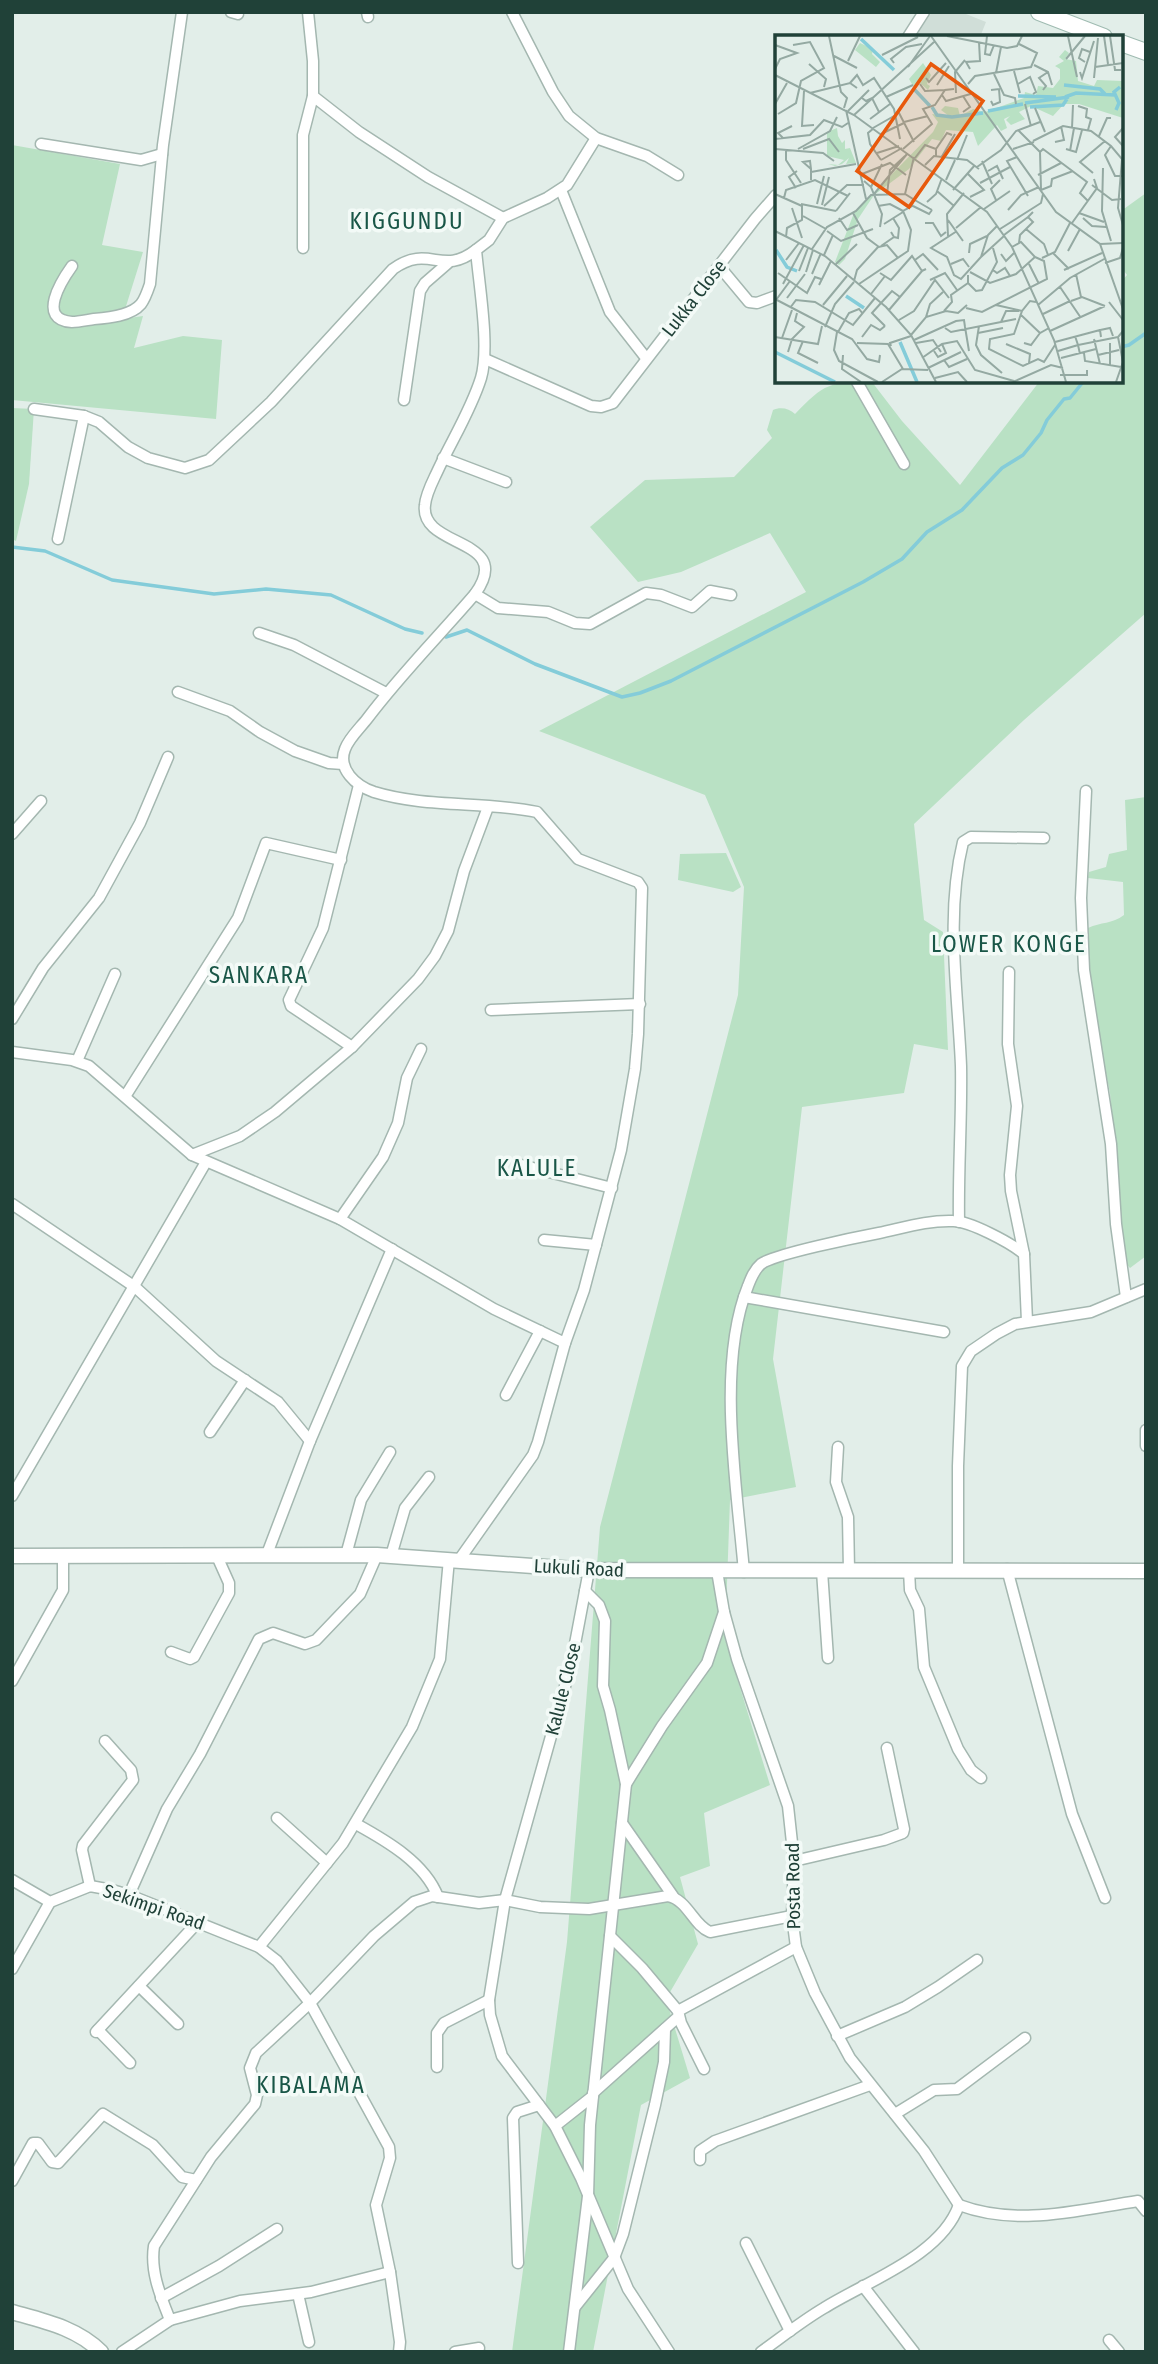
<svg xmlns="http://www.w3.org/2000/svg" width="1158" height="2364" font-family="'Fira Sans Condensed',sans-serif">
<rect width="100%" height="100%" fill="#e2eee9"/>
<path fill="#d0ded8" d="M932 12H961L986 22 980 37H914Z"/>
<g fill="#b9e1c4">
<path d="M12 145 120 164 102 245 143 252 122 319 143 316 134 348 183 336 222 340 216 419 12 400Z"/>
<path d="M1146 193V613L1024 720 914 824 924 920 943 932 948 1050 914 1044 904 1093 802 1107 773 1359 796 1487 730 1500 725 1639 770 1785 704 1813 710 1866 680 1877 698 1944 666 1999 690 2078 641 2105 593 2352H512L567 1942 600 1527 738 995 744 887 705 795 539 731 806 592 770 533 681 572 638 582 590 527 645 480 734 477 772 438 767 430 773 410C780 407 789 408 795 414 825 383 829 382 872 382L902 421 960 485 1039 382H1121V282L1127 275 1121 267V211Z"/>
<path d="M12 408 34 409 29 484 16 541 12 539Z"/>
<path d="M1146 797V1256L1130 1268 1124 1261 1110 1093 1091 998 1088 928C1101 922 1112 924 1124 915L1123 882 1088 878 1089 872 1106 867 1109 854 1127 850 1125 800Z"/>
<path d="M726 853 741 887 733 892 678 880 680 854Z"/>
</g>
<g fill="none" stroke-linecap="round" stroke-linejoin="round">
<g stroke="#84ccd9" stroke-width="3.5">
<path d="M1121 347 1129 345 1146 333"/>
<path d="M12 547 45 551 112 580 214 594 266 589 331 595 405 629 422 633"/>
<path d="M446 637 467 630 535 664 622 697 640 693 671 681 863 582 902 559 927 532 962 510 1002 468 1023 455 1041 433 1047 420 1064 399 1070 398 1083 382"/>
</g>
<g stroke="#a4b7b0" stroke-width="13">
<g id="minor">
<path d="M231 12 238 14"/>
<path d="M367 12 368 17"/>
<path d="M512 12 553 92 569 116 596 138 647 156 678 175"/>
<path d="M908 37 924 12"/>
<path d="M313 96 359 132 428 177 503 218"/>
<path d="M41 144 141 160 162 154"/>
<path d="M561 190 610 312 646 358"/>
<path d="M303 248V135L313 96V61L308 12"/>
<path d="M72 266C62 280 36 320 72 322 79 322 87 320 94 319 108 318 131 316 141 304 145 299 148 290 150 284L163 145 182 12"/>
<path d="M719 266 749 302 757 303 776 296"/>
<path d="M485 359 591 406 601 407 613 403 755 219 776 195"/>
<path d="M857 382 904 464"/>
<path d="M404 400 420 291 425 283 448 263"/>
<path d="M34 409 84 416 99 422 128 447 148 458 185 468 209 460 271 402 393 269C430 243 441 277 476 250"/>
<path d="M443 458 506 482"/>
<path d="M58 539 84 416"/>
<path d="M475 594 498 608 548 612 575 623 590 624 646 593 661 595 692 607 710 591 731 595"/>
<path d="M259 633 294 645 386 693"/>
<path d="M178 692 230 711 260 732 295 751 329 763 343 764"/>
<path d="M1086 791 1081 898 1084 970 1111 1144 1116 1224 1126 1297"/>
<path d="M12 834 41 801"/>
<path d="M1009 972 1008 1044 1017 1106 1010 1175 1011 1191 1024 1254"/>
<path d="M491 1010 640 1004"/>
<path d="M12 1019 43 968 99 898 140 823 168 757"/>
<path d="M352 1047 291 1006 289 1000 323 928 359 785"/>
<path d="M12 1052 72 1060 89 1066 192 1155 340 1219 494 1309 565 1343"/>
<path d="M77 1061 115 974"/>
<path d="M126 1095 238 918 266 843 341 860"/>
<path d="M192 1155 240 1136 275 1112 352 1047 418 979 435 956 448 931 464 871 488 807"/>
<path d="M521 1165 612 1188"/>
<path d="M12 1204 135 1287 216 1361 278 1402 310 1441"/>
<path d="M340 1219 383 1157 398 1123 407 1078 421 1049"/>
<path d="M959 1222C958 1170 962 1118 961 1066 958 992 945 915 963 842L971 837 1044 838"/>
<path d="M544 1240 596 1245"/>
<path d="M744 1297 944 1332"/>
<path d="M506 1395 540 1331"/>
<path d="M1146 1430V1446"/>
<path d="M210 1432 245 1380"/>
<path d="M838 1447 836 1482 848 1517 849 1570"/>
<path d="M12 1496 206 1162"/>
<path d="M267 1554 310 1441 392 1249"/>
<path d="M346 1555 361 1500 390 1452"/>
<path d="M391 1556 405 1508 429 1477"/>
<path d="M459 1560 533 1455 538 1442 565 1343 584 1290 621 1150 635 1069 638 1034 642 888 638 882 578 859 537 812C484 801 426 808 374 792 356 786 337 769 345 749 349 738 360 728 367 719 400 675 439 636 475 594 516 537 419 549 425 505 426 493 433 481 438 470 452 440 471 410 481 378 490 347 479 285 476 250L489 240 503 218 547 198 567 185 596 138"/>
<path d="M958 1569V1466L962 1366 971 1351 996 1334 1015 1324 1091 1312 1146 1289"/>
<path d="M1007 1569 1072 1814 1105 1898"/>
<path d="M589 1570 571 1665 505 1900 489 2000 490 2015 502 2056 555 2126 581 2178 628 2289 669 2352"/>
<path d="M909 1570 910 1590 919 1609 924 1667 958 1749 971 1770 981 1778"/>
<path d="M717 1571 724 1612 737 1659 788 1806 794 1861 792 1916 796 1947 815 1993 850 2058 924 2151 959 2205"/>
<path d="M822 1571 828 1658"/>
<path d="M744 1572C737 1487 716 1365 748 1286 751 1278 754 1270 761 1264 774 1254 858 1237 879 1233 903 1228 928 1220 953 1221 970 1221 1011 1243 1024 1254L1027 1321"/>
<path d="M171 1652 190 1659 194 1657 229 1593V1583L216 1554"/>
<path d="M12 1681 63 1590V1555"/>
<path d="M626 1784 662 1726 707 1663 724 1612"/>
<path d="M277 1818 327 1863"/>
<path d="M622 1823 673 1896"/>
<path d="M356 1824C387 1841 425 1863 438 1897"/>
<path d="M794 1861 884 1840 903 1833 904 1829 887 1748"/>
<path d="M12 1880 50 1902 90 1886 112 1890 129 1895 259 1947 277 1961 310 2003 389 2147 390 2158 376 2205 390 2272 400 2342 399 2352"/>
<path d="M90 1886 82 1850 83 1845 133 1780 131 1770 105 1741"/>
<path d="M129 1895 167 1809 200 1754 259 1639 273 1633 305 1644 316 1640 360 1594 377 1555"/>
<path d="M610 1936 642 1968 678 2011"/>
<path d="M259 1947 343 1843 412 1727 440 1659 449 1559"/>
<path d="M12 1969 50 1902"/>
<path d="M139 1986 178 2024"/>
<path d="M98 2030 130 2063"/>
<path d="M96 2032 198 1922"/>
<path d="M837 2036 905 2007 938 1987 977 1960"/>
<path d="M437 2067V2033L444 2023 489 2000"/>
<path d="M704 2069 681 2023 678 2011 796 1947"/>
<path d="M593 2093 678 2017"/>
<path d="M895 2114 934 2090 957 2089 1025 2038"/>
<path d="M555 2126 593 2096"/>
<path d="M700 2160V2151L715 2141 870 2085"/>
<path d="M12 2181 33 2143H38L52 2162 58 2163 103 2114 153 2145 182 2177 196 2180"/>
<path d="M959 2205C1018 2227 1078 2210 1138 2201L1146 2211"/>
<path d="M746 2243 790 2331"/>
<path d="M518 2263 513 2118 517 2112 539 2105"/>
<path d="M863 2286 914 2352"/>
<path d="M298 2294 309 2342"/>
<path d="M161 2298 219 2266 277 2229"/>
<path d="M575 2307 614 2258 623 2234 655 2105 664 2062 665 2029"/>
<path d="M170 2320 240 2301 311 2292 390 2272"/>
<path d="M1109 2340 1119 2352"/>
<path d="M122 2352 170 2320C161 2297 150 2272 154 2246L211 2157 255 2104 257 2095 250 2068 256 2053 310 2003 374 1936 414 1902 432 1896 479 1903 505 1900 540 1907 589 1909 668 1896C688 1900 693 1925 710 1932L792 1916"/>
<path d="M455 2352 479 2348"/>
<path d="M569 2352 588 2196 590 2125 626 1784 610 1710 603 1686 605 1621 599 1605 585 1591"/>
<path d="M761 2352C782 2337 802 2321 824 2308 867 2281 941 2256 959 2205"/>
</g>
</g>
<g stroke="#a4b7b0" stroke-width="17">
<g id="tertiary">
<path d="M12 1556 377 1555 589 1570 1146 1571"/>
<path d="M12 2312C44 2321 77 2328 101 2352"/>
</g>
</g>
<g stroke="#9fbbb1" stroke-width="18">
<g id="secondary">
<path d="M1039 12 1104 37"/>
<path d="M1121 43 1146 52"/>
</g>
</g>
<use href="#minor" stroke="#fff" stroke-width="10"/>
<use href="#tertiary" stroke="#fff" stroke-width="14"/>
<use href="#secondary" stroke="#fff" stroke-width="16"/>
</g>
<g text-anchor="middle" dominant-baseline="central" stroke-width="7" stroke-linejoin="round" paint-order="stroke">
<g font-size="19" fill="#204138" stroke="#f3faf7">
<text transform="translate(694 298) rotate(-52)">Lukka Close</text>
<text transform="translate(579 1568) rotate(3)">Lukuli Road</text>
<text transform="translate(563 1689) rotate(-76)">Kalule Close</text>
<text transform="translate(793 1886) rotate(-91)">Posta Road</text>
<text transform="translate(154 1907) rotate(19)">Sekimpi Road</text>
</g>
<g font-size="23" letter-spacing="2" fill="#195647" stroke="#f3faf7">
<text x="407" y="221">KIGGUNDU</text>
<text x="1009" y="944">LOWER KONGE</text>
<text x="259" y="975">SANKARA</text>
<text x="537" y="1168">KALULE</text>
<text x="311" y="2085">KIBALAMA</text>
</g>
</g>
<g transform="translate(775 35)">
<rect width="348" height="348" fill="#e2eee9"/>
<path d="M85 8 98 14 97 19 105 27 101 32 80 15ZM290 15 294 18 290 24 301 26 303 46 319 51 322 45 348 46V83L304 69H289L278 81 256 71 244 77 250 84 236 90 231 85 235 81 229 84 232 93 226 96 222 90 203 111 198 97 171 95 166 106 157 104 134 134 99 160 83 184 70 224 64 230 60 227 79 178 158 97 163 87 157 79 174 81 166 75 170 71 183 73 185 81 198 74 210 77 249 63 250 57 261 60 263 51 278 53 285 44V34L280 31 289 26 284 22ZM148 28 156 40 152 49 155 51 153 55 145 48 140 54 134 44ZM62 93 63 101 67 108 70 105V114L75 113 81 128 71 129 74 123 67 129 60 131 53 129 63 130 69 125 52 121V97Z" fill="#b9e1c4"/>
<path fill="none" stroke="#84ccd9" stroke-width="3.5" d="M86 4 119 35M289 50 325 54 330 59M138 53 155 71M243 61 281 62M290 62 301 58 340 60M250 68 294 62M157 72 162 80 177 82 208 78M255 72 288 70 292 64M341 75 344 68 339 57 345 52M213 76 248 69M1 215 12 232 22 236M71 261 89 273M125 307 142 347M0 317 60 347"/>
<path fill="none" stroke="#94a9a2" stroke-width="2" d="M54 1 66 57 72 63 69 73M156 1 281 177 325 209 348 274M172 1 232 13 242 11 247 1M212 1 210 19 215 20 219 10M293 1 302 42M329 1 333 29M335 1 340 35H346M0 10 22 18 5 24 0 34M107 20 143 2M59 21 82 33M291 24 310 1M73 26 85 1M310 27 304 23 307 14 315 17M119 28 116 24 131 12 147 9M34 29 51 44 49 52M259 30 273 37 277 50M133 32 155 1M320 32 348 28M195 34 191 27 205 26 204 7M239 36 245 58M305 37 307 43 319 6M221 38 226 12M219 39 229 60 240 63 241 69M0 40 79 80 212 177 237 212 279 305 291 347M151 43 154 47 171 28M319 43 323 3M75 48 82 40 88 50 99 43 119 74 125 104M145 49 150 56 170 55M193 49 200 41 256 32 262 18 244 9M243 49 255 42 261 57 258 59M162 50 174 31M268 55 271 51 264 43 273 37M29 56 27 91 39 90M35 58 75 48 82 53M181 58 180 37 190 25M167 60 171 66 199 58M111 62 138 50M87 63 91 66 97 63 104 77M216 66 218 70 225 67 224 54 216 55M0 69 12 48M250 69 256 91M303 71 312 74 311 82 316 84 313 95M260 73 270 97M71 75 91 164M73 76 94 55M123 76 139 107M188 77 195 72 188 61M3 79 21 68 26 46 49 33 35 7 18 10M79 80 159 7M95 84 115 69M129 87 153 81M98 93 119 81M99 93 93 98 95 109 106 125M297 93 298 70M348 93 340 102 348 111M243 95 265 117 266 154M106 99 129 88M324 101 332 83H336M8 103 3 98 17 91M0 104 35 100 49 85 67 92 73 88M258 106 288 91 316 96 336 111 347 124 343 173 348 190M280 107 289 105 286 91M336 111 330 120 340 141H347M0 114 48 118 59 126M11 114V125L26 148M23 114 55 96 62 82M28 114 54 104 64 117M128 114 157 89 148 74 160 70 170 55 179 54M161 114 172 98 177 100M238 114 259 107M291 114 301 117 307 95M295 116 299 93M265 117 268 114 312 147 305 158 313 166M102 118 124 111M242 122 232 126 253 161M140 123 150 110 161 114V121M166 123 180 99M106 125 127 113M182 125 192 100M207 126 217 149M150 130 159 121 192 125 204 134M202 132 226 115 241 96 265 87M328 133 327 176 336 206M213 136 222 131 228 144M36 137 81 129M318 138 305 127 330 106M87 139 115 128 131 140M193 139 209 155 195 162M263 140 286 128M36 145V134L35 126 28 127 36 134M171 145 180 125M89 146 96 152 107 179 105 192M205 148 235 132M317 150 337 165 346 164M96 152 107 129M21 153 14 142 22 136M178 155 200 130M266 155 276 151 277 144 298 136M162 156 179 171M0 159 27 171V185L12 193 11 202M99 159 132 119M112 159 115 135 130 121M130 159 139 122M9 163 11 155 40 145 73 161M138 164 157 175M221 165 216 154 225 145M152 167 161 159 167 143M26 169 61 176M42 169 49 141M47 170 54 142M49 171 72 150H89M103 171 115 169 128 176M138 171 154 179 157 175M17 173 27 203M209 174 235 156M233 175 246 160 264 152M61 176 75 158M78 178 92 203 104 212 112 210 123 223M304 178 329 187M28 181 51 194M64 183 72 195 83 190M118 183 124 193 123 203 119 202M308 183 317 191 331 192M173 185 188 206M150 188H158L166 201 171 197M297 188 322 153 319 144M109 189 128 177M181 193 206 172M225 194 266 168 268 159M251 194 269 209 273 220M0 196 50 221 111 272 136 300 161 347M52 196 66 206 98 194M182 196 156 213 172 222 179 240 186 244 206 222 213 200 222 191M229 200 253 182M173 201 172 179 189 158M244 208 245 200 258 187 253 182 258 177M325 209 348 208M106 211 119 202 116 197M37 214 52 192 81 176 96 160 130 159 138 164 137 171 128 176 136 195 133 216 84 249M293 216 305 194M194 218 195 209 212 201M278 218 294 234M226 219 231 226 240 217M49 220 58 200M206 222 229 201M267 223 280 217 295 188M11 225 24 208M140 225 148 219 163 235M330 228 345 223 348 213M61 229 82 209M176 229 188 224 194 232M254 229 264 249M218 235 222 238 230 233 235 241M289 235 327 218M24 236 33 213M31 237 38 215M195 237 215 248 241 239 260 222 246 207 237 212M3 238 32 258 40 242 46 244M105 238 116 245 137 221 147 236 151 234M37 239 46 218M301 239 306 262M155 245 170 238 182 255M79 246 82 235 104 211M193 248 201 256 207 255 222 227 218 213M8 249 29 210M44 250 56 226M285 252 306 283M96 259 110 241M12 263 30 239M0 264 77 304 92 324 104 327 105 320M1 265 15 246M296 266 307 262 330 271M261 267 255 266 247 276 239 299 215 304 214 314 248 331 263 324 269 327 280 310M334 267 348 285M106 268 97 278 110 291M106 268 117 256 125 262M48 270 72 241M221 270 247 276M263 270 295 243 331 223M15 273 21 265 40 267 78 290 100 263M191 273 207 277 272 244 269 226 260 222M114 275 147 236M169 276 177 267 176 260 193 248V240M245 279 265 298 274 293M268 279 295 266M151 282 155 269 168 257M124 285 139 276 160 245 174 263M226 287 231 276H244M204 291 201 310 206 320 227 338M50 292 60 269 79 247M190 292 194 316M170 293 176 297 241 284M275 296 330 271M62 297 59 315 64 326 103 347M63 297 74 278 84 274 88 279M203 298 228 293M136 300 151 282 171 276 183 278 192 270M0 302 43 309 47 291M87 302 96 290 105 295 110 291M326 302 325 295 335 293 338 301M7 303 17 275M319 304 325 329M139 305 181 286 189 285 190 292M28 306 23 318 43 328M280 307 325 295M82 308 113 309 128 334M141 308 158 305 166 317M249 308 256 310 265 298M335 308V330M231 309 255 319 254 328M116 311 115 308 136 301M159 316 163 322 171 318 167 309M283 316 303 310 300 301M13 317 17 304 29 292 20 286 22 278M309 318 310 326 346 332M305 319 303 310 343 302M68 320 67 334 86 347M323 320 344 315M147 323 167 309 182 306 200 335 239 346M286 323 321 314M169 325 174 332 192 324M153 333 186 317M285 340H312V335M160 343 183 337 192 347M107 347 127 334 153 335M238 347 276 330 288 333M341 347 348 327 343 302 348 296"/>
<path fill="#e8590c" fill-opacity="0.15" stroke="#e8590c" stroke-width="3.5" d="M156 29 208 66 134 172 82 136Z"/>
<rect width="348" height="348" fill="none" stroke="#204138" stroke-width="3.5"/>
</g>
<rect width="1158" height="2364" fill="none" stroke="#204138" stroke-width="28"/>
</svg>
